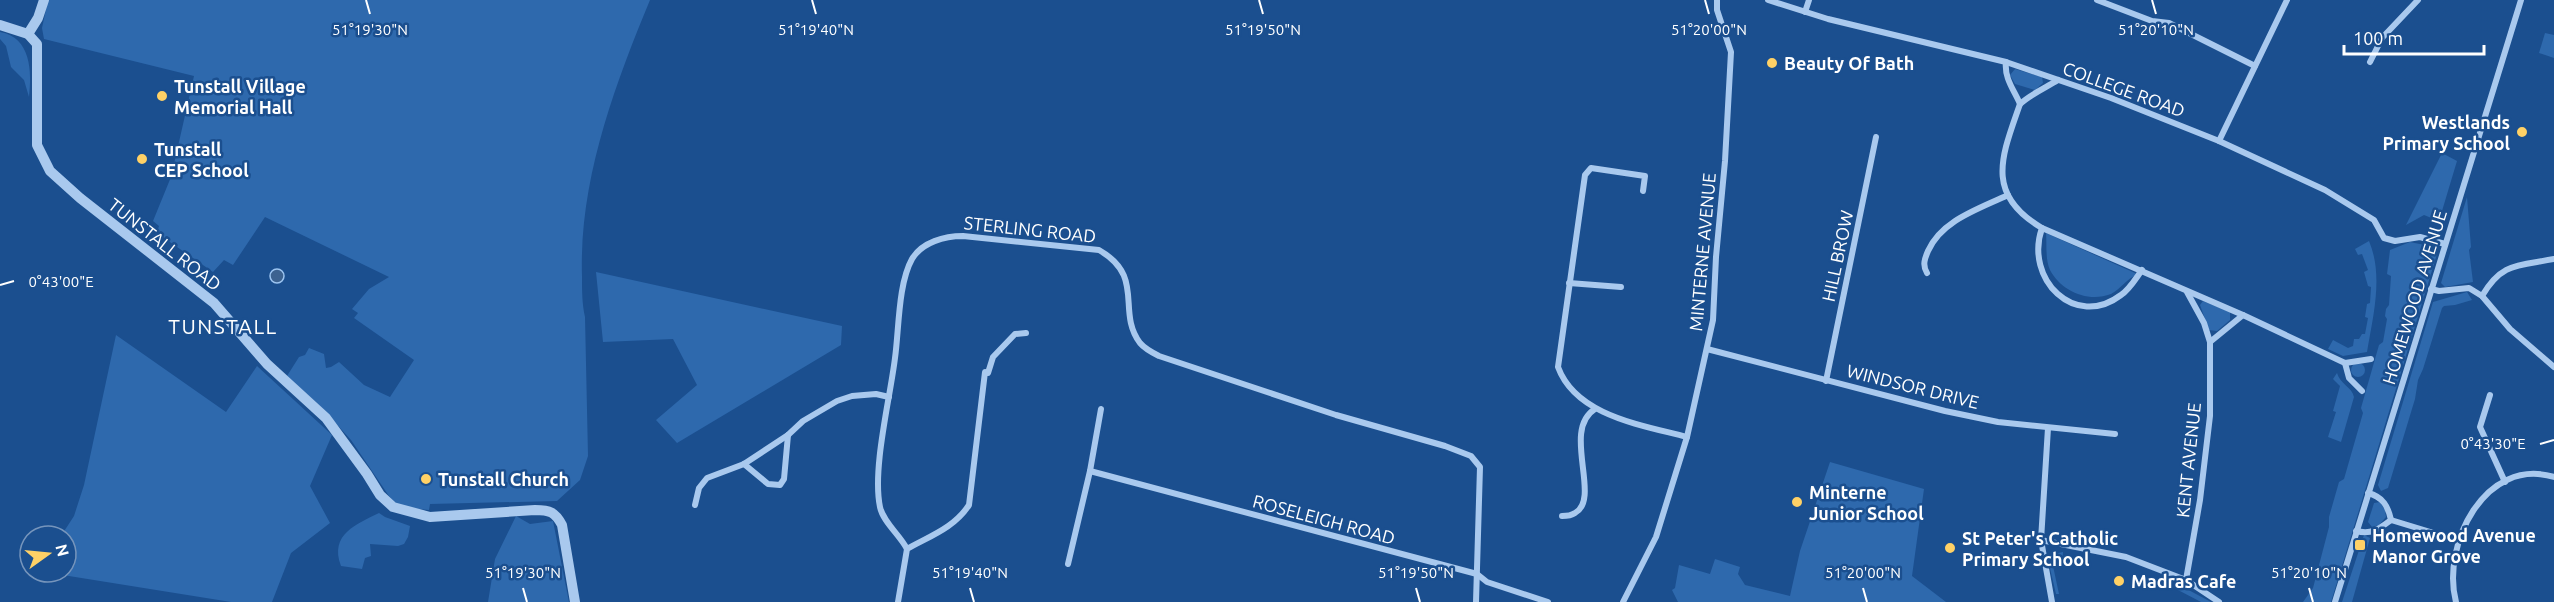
<svg xmlns="http://www.w3.org/2000/svg" width="2554" height="602" font-family="Ubuntu,sans-serif">
<rect width="100%" height="100%" fill="#1b4f8f"/>
<g fill="#2e69ad">
<path d="M48 0H650C614 87 579 181 582 276 582 290 582 304 585 317L588 456 580 480 557 501 430 504 429 510 399 507 389 496 351 440 320 406 287 376 299 357 305 355 309 348 324 354 326 368 331 367 339 362 364 385 390 397 414 360 354 318 358 313 352 309 369 289 389 277 265 217 233 265 224 260 213 272 157 233 159 226 153 221 171 177 194 76 44 39 42 28Z"/>
<path d="M0 32C31 37 32 72 29 97L24 80 11 67 6 46 0 39Z"/>
<path d="M2545 33 2554 35V58L2539 53Z"/>
<path d="M2015 69 2042 77 2043 83 2035 90 2015 84 2010 75Z"/>
<path d="M2442 153 2457 161 2439 221 2424 215 2406 225Z"/>
<path d="M2467 197 2471 247 2469 250 2473 282 2445 287 2441 283Z"/>
<path d="M2046 233 2135 273 2137 275C2127 278 2121 289 2111 294 2088 303 2061 291 2050 270 2045 259 2047 244 2046 233Z"/>
<path d="M2369 241C2383 274 2374 312 2368 346L2367 352 2343 356 2328 349 2333 340 2348 348 2353 346 2354 339H2359L2362 334H2365L2368 318 2365 317 2367 304 2370 303 2371 287 2368 286 2364 272 2368 270 2362 254 2358 255 2355 249Z"/>
<path d="M2410 242 2434 247 2437 254 2331 602H2303L2313 588 2329 527V517L2339 482 2344 479 2363 413 2361 408 2379 345 2383 342 2387 319 2385 316 2386 309 2389 305 2391 276 2387 274 2390 250Z"/>
<path d="M596 272 842 326 841 345 677 443 656 420 697 385 673 339 603 342Z"/>
<path d="M2467 292 2472 300 2455 305 2444 306 2442 308 2423 369 2418 380 2415 399 2388 488 2381 491 2378 485 2433 302Z"/>
<path d="M2203 301 2230 312V320L2217 331 2209 330 2200 305Z"/>
<path d="M116 335 226 412 257 366 332 435 310 486 330 523 291 553 272 602H231L44 572H66V536H61L74 516 84 485Z"/>
<circle cx="2358" cy="370" r="7"/>
<path d="M2337 373C2340 384 2352 387 2354 397L2341 442 2328 437 2336 412 2333 411 2340 386 2333 379Z"/>
<path d="M1830 462 1924 489 1912 576 1946 602H1678L1672 590 1675 588 1679 565 1710 574 1715 559 1740 567 1738 574 1745 585 1790 596 1800 551Z"/>
<path d="M2380 502 2385 510 2386 517 2379 525 2372 527 2368 522 2374 503Z"/>
<path d="M379 513 385 517 410 526 408 537 404 544 398 546 370 544 371 556 365 558 362 569 341 566C329 534 357 524 379 513Z"/>
<path d="M516 516 530 524 553 521 569 602H488L495 559Z"/>
<path d="M2364 535 2370 538 2352 602H2342Z"/>
<path d="M2063 552 2062 565 2053 566 2059 594H2056L2049 564 2054 554Z"/>
<path d="M2181 586 2211 602H2201L2178 590Z"/>
</g>
<circle fill="#3c6290" stroke="#9cc4f0" stroke-width="1.5" cx="277" cy="276" r="7"/>
<g fill="none" stroke-linecap="round" stroke-linejoin="round">
<g stroke="#a9c9ee" stroke-width="6">
<path d="M1768 0 1828 19 2006 62 2111 98 2219 141 2325 190 2374 220 2384 238 2395 241 2420 237 2445 244"/>
<path d="M2097 0 2152 21 2169 23 2255 66"/>
<path d="M1805 12 1809 0"/>
<path d="M2006 62C2004 78 2014 90 2020 104 2031 94 2045 88 2058 80"/>
<path d="M2370 62 2382 38 2418 0"/>
<path d="M2020 104C2002 156 1984 194 2042 228L2243 315 2210 342V416L2200 500 2186 580"/>
<path d="M2219 141 2287 0"/>
<path d="M1643 191 1645 176 1591 168 1585 175 1558 367C1576 416 1642 425 1687 437"/>
<path d="M2042 228C2024 279 2075 330 2121 295 2130 289 2136 278 2142 270"/>
<path d="M1927 273C1922 265 1925 258 1928 251 1942 220 1979 209 2008 195"/>
<path d="M1569 283 1621 287"/>
<path d="M2431 289 2439 291 2469 288 2482 296 2510 329 2554 367"/>
<path d="M2187 292 2204 323 2210 342"/>
<path d="M2482 296C2502 262 2518 266 2554 259"/>
<path d="M2243 315 2345 363"/>
<path d="M1707 349 1945 411 1998 422 2115 434"/>
<path d="M1826 381 1876 137"/>
<path d="M2362 391 2349 378 2345 363 2371 359"/>
<path d="M2490 395 2480 427 2505 482"/>
<path d="M1101 409 1090 471 1477 574 1487 582 1548 602"/>
<path d="M2048 428 2041 540 2052 602"/>
<path d="M744 464 768 484 780 485 784 479 788 435"/>
<path d="M695 505 699 488 707 478 744 464 788 435 803 421 837 401 852 396 876 394 889 397"/>
<path d="M1562 516C1566 516 1572 515 1575 513 1602 498 1561 430 1595 409"/>
<path d="M2391 520 2460 541"/>
<path d="M2356 531C2372 535 2379 529 2391 520 2388 506 2383 497 2368 493"/>
<path d="M2041 540 2126 557 2186 580 2219 602"/>
<path d="M907 549C900 535 883 522 880 507 872 469 890 399 895 358 899 330 898 284 912 259 922 242 945 236 963 236L1099 250C1146 277 1116 311 1140 343 1145 349 1153 353 1159 356L1336 415 1445 446 1471 456 1480 467 1476 602"/>
<path d="M1068 564 1090 471"/>
<path d="M898 602 907 549C930 536 954 528 969 505L985 372 988 373 993 357 1015 334 1026 333"/>
<path d="M1623 602 1656 537 1687 437 1713 320 1716 257 1725 161 1731 52 1717 10V0"/>
<path d="M2335 602 2521 0"/>
<path d="M2456 602C2441 545 2485 456 2554 477"/>
</g>
<g stroke="#a9c9ee" stroke-width="10">
<path d="M0 25 28 34 37 44V145L50 171 80 198 214 303 267 364 326 418 367 474 380 495 393 507 430 517 535 510C550 510 555 512 562 525L575 602"/>
<path d="M28 34 38 18 44 0"/>
</g>
</g>
<path fill="none" stroke="#fff" stroke-width="2" d="M366 0 370 14M812 0 816 14M1259 0 1263 14M1705 0 1709 14M2152 0 2156 14M0 285 14 281M2540 444 2554 440M523 588 527 602M970 588 974 602M1416 588 1420 602M1863 588 1867 602M2309 588 2313 602"/>
<g fill="#ffd166" stroke="#1b4f8f" stroke-width="2">
<circle cx="1772" cy="63" r="6"/>
<circle cx="162" cy="96" r="6"/>
<circle cx="2522" cy="132" r="6"/>
<circle cx="142" cy="159" r="6"/>
<circle cx="426" cy="479" r="6"/>
<circle cx="1797" cy="502" r="6"/>
<rect x="2354" y="539" width="12" height="12" rx="3"/>
<circle cx="1950" cy="548" r="6"/>
<circle cx="2119" cy="581" r="6"/>
</g>
<g text-anchor="middle" dominant-baseline="central" stroke-width="5" stroke-linejoin="round" paint-order="stroke">
<g font-size="18" font-weight="bold" fill="#fff" stroke="#1b4f8f" text-anchor="start">
<text x="1784" y="63">Beauty Of Bath</text>
<text x="174" y="86">Tunstall Village<tspan x="174" dy="21">Memorial Hall</tspan></text>
<text x="2510" y="122" text-anchor="end">Westlands<tspan x="2510" dy="21">Primary School</tspan></text>
<text x="154" y="149">Tunstall<tspan x="154" dy="21">CEP School</tspan></text>
<text x="438" y="479">Tunstall Church</text>
<text x="1809" y="492">Minterne<tspan x="1809" dy="21">Junior School</tspan></text>
<text x="2372" y="535">Homewood Avenue<tspan x="2372" dy="21">Manor Grove</tspan></text>
<text x="1962" y="538">St Peter's Catholic<tspan x="1962" dy="21">Primary School</tspan></text>
<text x="2131" y="581">Madras Cafe</text>
</g>
<g font-size="18" fill="#fff" stroke="#1b4f8f">
<text transform="translate(2124 89) rotate(20)">COLLEGE ROAD</text>
<text transform="translate(1030 229) rotate(6)">STERLING ROAD</text>
<text transform="translate(165 244) rotate(38)">TUNSTALL ROAD</text>
<text transform="translate(1702 252) rotate(-85)">MINTERNE AVENUE</text>
<text transform="translate(1837 256) rotate(-78)">HILL BROW</text>
<text transform="translate(2414 297) rotate(-73)">HOMEWOOD AVENUE</text>
<text transform="translate(1913 386) rotate(14)">WINDSOR DRIVE</text>
<text transform="translate(2188 460) rotate(-84)">KENT AVENUE</text>
<text transform="translate(1324 519) rotate(15)">ROSELEIGH ROAD</text>
</g>
<g font-size="21" letter-spacing="1.5" fill="#fff" stroke="#1b4f8f">
<text x="223" y="326">TUNSTALL</text>
</g>
</g>
<g font-size="15" text-anchor="middle" fill="#fff" stroke="#1b4f8f" stroke-width="5" stroke-linejoin="round" paint-order="stroke">
<text x="370" y="35">51°19'30"N</text>
<text x="816" y="35">51°19'40"N</text>
<text x="1263" y="35">51°19'50"N</text>
<text x="1709" y="35">51°20'00"N</text>
<text x="2156" y="35">51°20'10"N</text>
<text x="61" y="287">0°43'00"E</text>
<text x="2493" y="449">0°43'30"E</text>
<text x="523" y="578">51°19'30"N</text>
<text x="970" y="578">51°19'40"N</text>
<text x="1416" y="578">51°19'50"N</text>
<text x="1863" y="578">51°20'00"N</text>
<text x="2309" y="578">51°20'10"N</text>
</g>
<g transform="translate(48 554) rotate(75)"><circle r="28" fill="#1b4f8f" stroke="#7695bc" stroke-width="1.5"/>
<path d="M0-4.5L10 22L0 15L-10 22Z" fill="#ffd166"/>
<text y="-9" font-size="16" font-weight="bold" text-anchor="middle" fill="#ffffff">N</text>
</g>
<path d="M2344 45v9h140v-9" fill="none" stroke="#ffffff" stroke-width="3"/>
<text x="2353" y="45" font-size="18" fill="#ffffff" stroke="#1b4f8f" stroke-width="4.5" paint-order="stroke">100 m</text>
</svg>
